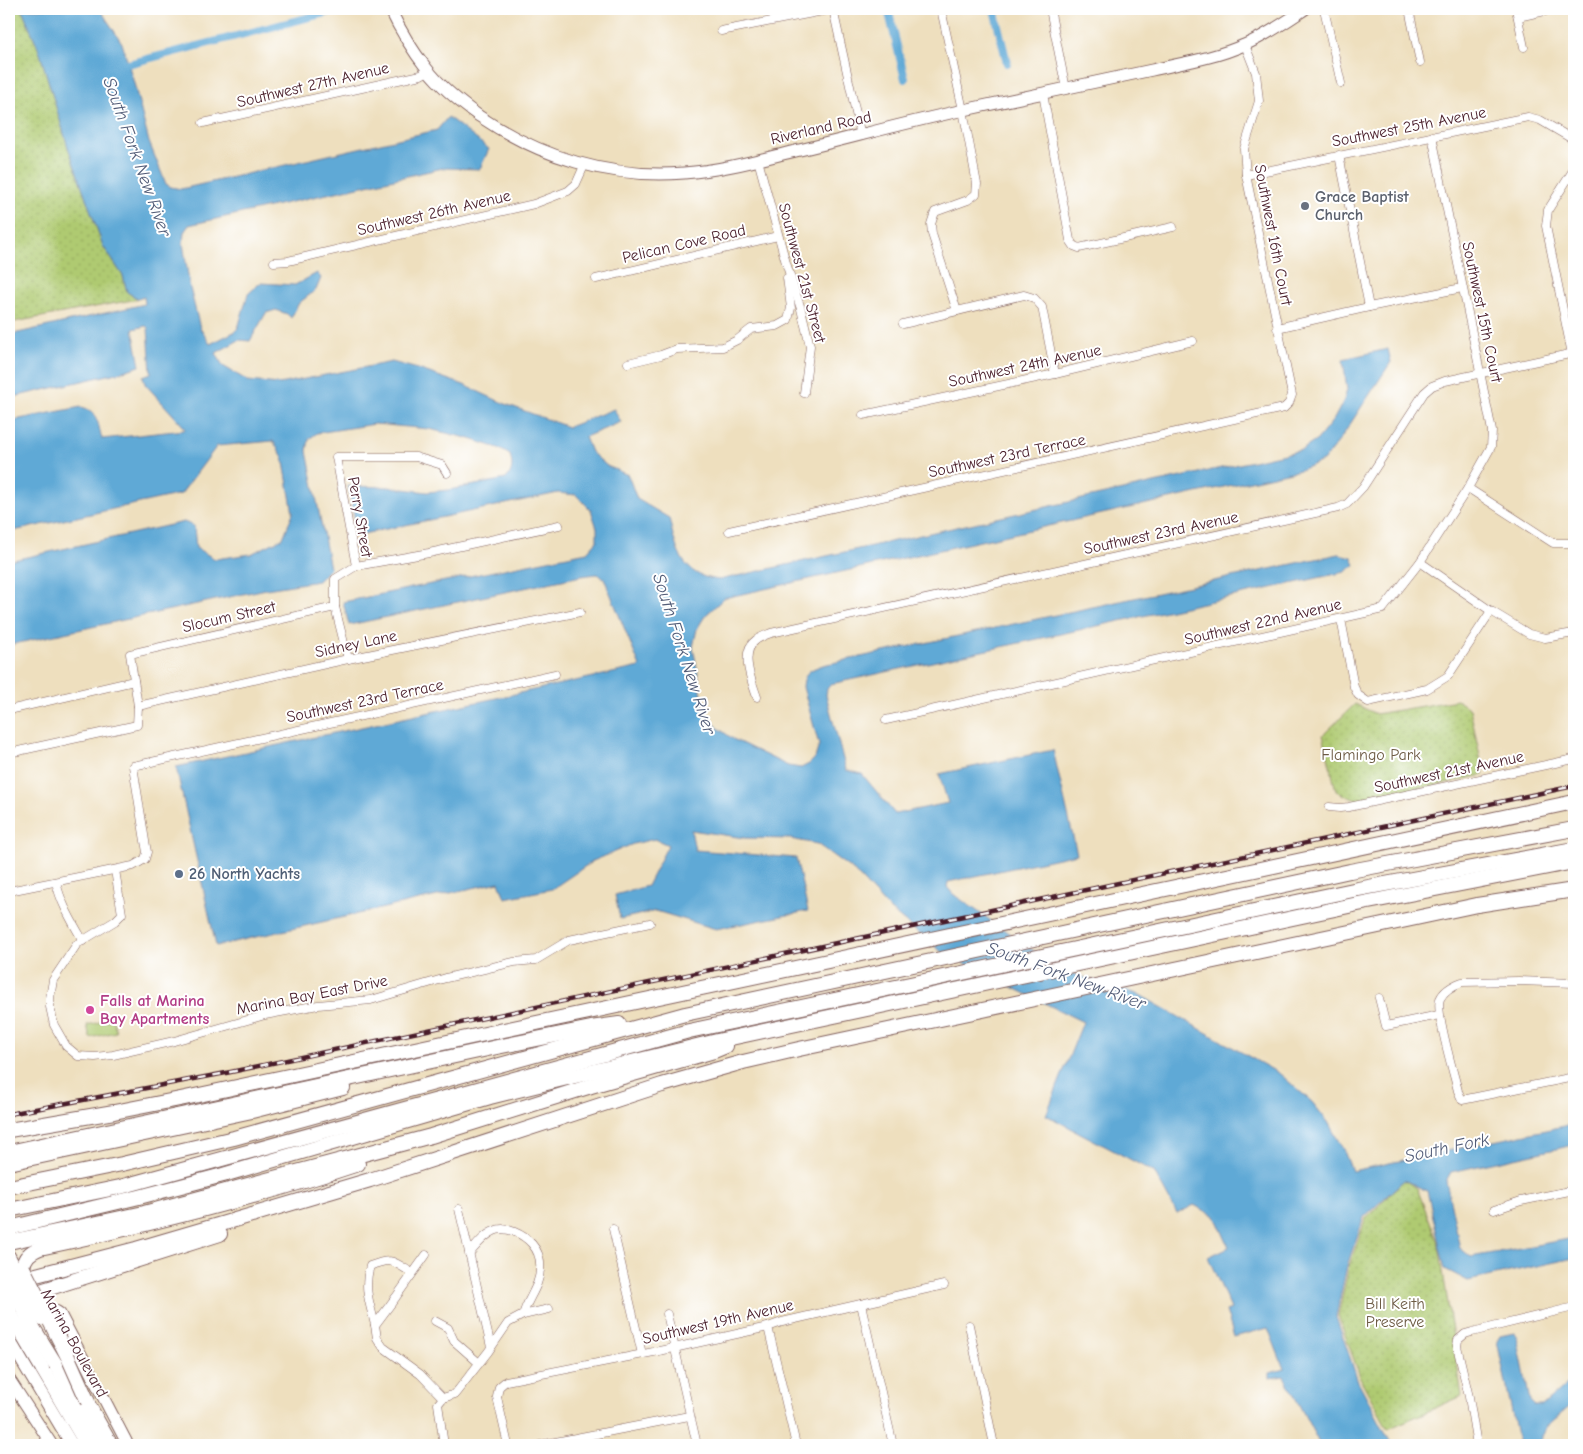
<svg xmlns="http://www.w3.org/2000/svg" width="1583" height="1454" font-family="'Comic Neue',sans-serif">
<defs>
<pattern id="grass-dots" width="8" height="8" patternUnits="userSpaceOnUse" patternTransform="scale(1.25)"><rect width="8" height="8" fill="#afca71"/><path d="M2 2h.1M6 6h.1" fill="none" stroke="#98ad62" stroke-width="1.8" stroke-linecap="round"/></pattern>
</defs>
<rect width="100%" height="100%" fill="#fff"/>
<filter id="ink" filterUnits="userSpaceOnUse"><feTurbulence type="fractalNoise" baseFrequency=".02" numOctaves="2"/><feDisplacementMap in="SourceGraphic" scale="10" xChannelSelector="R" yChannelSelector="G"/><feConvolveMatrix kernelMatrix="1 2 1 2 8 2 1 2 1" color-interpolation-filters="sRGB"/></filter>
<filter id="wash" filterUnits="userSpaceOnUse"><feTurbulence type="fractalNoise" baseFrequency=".0096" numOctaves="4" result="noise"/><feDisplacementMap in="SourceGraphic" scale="20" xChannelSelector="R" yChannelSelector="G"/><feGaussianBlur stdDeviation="1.12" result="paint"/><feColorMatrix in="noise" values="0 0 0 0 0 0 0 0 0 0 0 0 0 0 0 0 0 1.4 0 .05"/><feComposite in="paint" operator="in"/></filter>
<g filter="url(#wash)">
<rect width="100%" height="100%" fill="#eedfbe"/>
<g fill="url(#grass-dots)" stroke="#7c744e">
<path d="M9 9H22L39 50 68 147 103 246 123 276 127 292 138 299 9 323Z"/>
<path d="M1457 700 1470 709 1484 775 1358 801 1336 791 1323 735 1355 704 1376 714Z"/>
<path d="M1404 1180 1417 1188 1439 1245 1462 1396 1388 1429 1362 1382 1338 1316 1349 1266 1366 1218Z"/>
</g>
<path fill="#afca71" stroke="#7c744e" d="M113 1019 116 1032 90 1038 87 1025Z"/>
<g fill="#5ea9d6" stroke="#546480">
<path d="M22 9H100L122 43 134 83 149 142 166 184 171 187 181 189 437 130 448 117 489 149 480 169 443 168 189 225 184 232 183 243 190 288 200 328 210 344 234 332 238 328 248 294 260 283 295 285 317 273 321 278 316 290 299 303 291 318 287 314 276 310 266 313 250 341 239 340 216 353 223 366 248 381 279 384 392 362 418 369 464 385 503 403 568 427 614 409 621 422 585 437 591 452 607 466 628 475 637 499 669 518C674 539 678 565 700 575 706 578 713 579 719 580L1302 450 1317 440 1334 419 1344 400 1347 390 1343 359 1388 349 1391 362 1339 441 1323 461 1300 470 724 598 705 616 697 629 693 647 705 711 718 728 733 739 788 766 801 768 809 764 815 758 819 745 803 687C804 672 809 670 823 665L1339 554 1352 557 1355 565 1345 572 831 684 827 689 826 695 846 770 862 774 895 814 948 803 939 774 1053 750 1077 854 948 882 947 887 953 894 1061 970 1140 995 1280 1074 1312 1102 1328 1122 1344 1151 1352 1171 1574 1124V1145L1451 1172 1446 1181 1460 1248 1471 1257 1574 1238V1258L1468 1281 1445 1269 1427 1191 1404 1180 1364 1217 1347 1266 1336 1317 1358 1381 1392 1445H1320L1284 1376 1270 1378V1373L1284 1369 1268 1328 1234 1337 1226 1311 1231 1309 1208 1257 1229 1247 1215 1216 1194 1205 1177 1214 1154 1172 1046 1115 1083 1022 943 953 888 908 854 871 817 844 790 839 744 838 691 830 695 850 796 858 808 911 716 929 656 911 620 919 615 895 647 886 668 845 655 839 633 844 593 861 552 889 505 898 499 882 216 946 176 767 640 667 604 578 597 574 581 576 349 625 343 602 587 552 597 541V528L591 510 576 495 558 493 358 535 348 486 388 487 427 492 449 490 506 479C513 471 513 465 510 455L498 448 467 438 429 429 375 424 317 433 309 439 307 451 330 568 318 581 266 589 9 645V561L184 522 194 526 196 548 215 559 251 554 283 538 293 513 283 457 273 441 217 446 181 494 9 532V421L81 407C98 410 98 425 102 439L184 430 185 428 145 384 143 376 151 373 148 328 146 326 133 329 140 366 117 373 9 398V335L145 304 144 297 138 299 127 292 123 276 103 246 68 147 39 50Z"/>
<path d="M1514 1333 1517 1337 1530 1401 1535 1406H1542L1574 1378V1403L1548 1425 1541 1436V1445H1519L1497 1341 1500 1336Z"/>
</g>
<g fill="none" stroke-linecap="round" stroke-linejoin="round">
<g stroke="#5ea9d6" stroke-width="8">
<path d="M888 9 905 79"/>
<path d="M994 9 1007 63"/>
<path d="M120 66 341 9"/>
</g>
</g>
</g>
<g filter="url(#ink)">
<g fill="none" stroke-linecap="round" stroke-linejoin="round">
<g stroke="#83625e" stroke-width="9">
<g id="street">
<path d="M833 9 861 136"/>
<path d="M941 9 963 110 977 184 976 194 968 200 935 212 931 224 932 234 957 311"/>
<path d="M1050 9 1066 89"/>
<path d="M1324 9 1341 83"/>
<path d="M1409 9 1420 62"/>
<path d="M1516 9 1524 47"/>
<path d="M1518 17 1554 9"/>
<path d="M721 31 833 9"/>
<path d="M1043 94 1070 240 1074 246 1079 248 1173 227"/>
<path d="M203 123 421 75 428 71"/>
<path d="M1339 155 1369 307"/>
<path d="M758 160 786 263 801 309 810 346 804 393"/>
<path d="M1574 169 1548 210 1546 226 1574 364"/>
<path d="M1246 175 1528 117 1540 120 1574 140"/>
<path d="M274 262 288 261 534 204 568 191 576 184 584 166"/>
<path d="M596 279 778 236"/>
<path d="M903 324 1024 295 1034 298 1042 307 1055 374"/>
<path d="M1277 328 1369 307 1462 288"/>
<path d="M628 363 661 355 677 349 723 347 737 340 751 329 777 326 788 320 791 308 787 278"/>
<path d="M863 415 1055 374 1193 341"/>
<path d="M1468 488 1553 543H1574"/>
<path d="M729 531 1284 408 1289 403 1292 395 1246 175 1244 149 1259 101 1256 73 1245 45"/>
<path d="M1420 562 1491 611 1529 634 1545 638 1574 633"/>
<path d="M356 566 429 553 559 525"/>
<path d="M1341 619 1354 687 1358 695 1368 702 1427 689 1448 676 1491 611"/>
<path d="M348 659 335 607V579L356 566 336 457H416L442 465 447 473"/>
<path d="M757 697C752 682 739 652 756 640 760 637 766 635 771 633L1338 508 1347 504 1363 487 1424 393 1432 386 1445 381 1574 353"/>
<path d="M138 706 348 659 580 612"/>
<path d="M9 710 134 681"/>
<path d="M886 720 1383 609 1420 562 1468 488 1491 447 1492 431 1432 136"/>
<path d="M9 753 137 725 138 706 130 654 335 607"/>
<path d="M1329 807 1340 808 1349 807 1574 759"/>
<path d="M115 870 122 914 115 921 77 944 53 980 50 998V1007L54 1025 66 1046 78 1056 95 1057 113 1055 174 1041 265 1015 318 1005 371 1000 446 978 514 962 536 960 569 940 650 923"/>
<path d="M56 882C61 904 72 921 83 941"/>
<path d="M9 891 133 866 145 859 147 852 145 841 133 766 555 674"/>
<path d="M1574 983 1519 981 1462 982C1454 985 1444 990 1440 999 1435 1011 1454 1074 1458 1091L1462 1100 1574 1077"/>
<path d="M1379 998 1386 1026 1439 1015"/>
<path d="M459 1209 491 1347"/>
<path d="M1494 1210 1521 1201 1574 1190"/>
<path d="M613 1229 642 1354"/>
<path d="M426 1255 396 1297 375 1325 377 1338 383 1347 420 1374 443 1398 438 1404 444 1445"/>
<path d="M861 1304 893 1445"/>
<path d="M667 1314 697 1445"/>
<path d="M523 1315 549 1309"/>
<path d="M435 1321 448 1328 454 1341 479 1363"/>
<path d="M375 1325C370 1304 363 1288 370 1266 392 1257 393 1261 412 1273"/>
<path d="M969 1325 994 1445"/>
<path d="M768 1327 796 1445"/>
<path d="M443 1398 455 1394 488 1352 508 1323 523 1315C527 1299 540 1286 540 1269 541 1260 538 1251 532 1244 524 1235 506 1225 494 1231 484 1235 476 1246 469 1254"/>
<path d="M508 1445 497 1397 499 1387 506 1381 674 1348 768 1327 782 1322 944 1285"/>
<path d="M540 1445 689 1416"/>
<path d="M1477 1445 1469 1397 1457 1346 1458 1340 1465 1334 1472 1332 1574 1307"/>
</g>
</g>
<g stroke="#83625e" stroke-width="13">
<g id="secondary">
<path d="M390 9C400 30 412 50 427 69 441 87 461 103 479 116 539 157 610 179 684 173 717 171 751 162 783 154 843 140 903 123 964 110 1027 96 1089 84 1152 70 1182 63 1215 58 1244 45 1264 37 1287 21 1305 9"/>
<path d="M36 1311C46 1309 52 1307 60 1314L128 1445"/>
<path d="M9 1379 52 1445"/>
</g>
</g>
<g stroke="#83625e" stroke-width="14">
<g id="primary">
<path d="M9 1256 16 1270"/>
<path d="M9 1339 72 1445"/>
<path d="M88 1402 112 1445"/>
</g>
</g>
<g stroke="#83625e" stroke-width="16">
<g id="highway">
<path d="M9 1130 114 1112 185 1098 1574 802"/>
<path d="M9 1152 497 1047 591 1028 619 1024"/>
<path d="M9 1163 252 1111 343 1088"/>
<path d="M9 1187 122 1164 234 1138 685 1014 1350 871 1574 829"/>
<path d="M9 1210 120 1187 689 1031 1358 889 1574 849"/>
<path d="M9 1228 139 1197 223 1175 490 1097 717 1041 1358 904 1574 862"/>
<path d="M9 1242 144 1213 431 1136 591 1086 714 1051 726 1046"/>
<path d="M23 1268C24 1257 30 1252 40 1248 148 1225 253 1199 358 1164"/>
<path d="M17 1280 136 1249 218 1225 370 1180 662 1085 743 1062 799 1049 1477 905 1574 890"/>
<path d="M9 1301 220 1234"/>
<path d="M56 1365 101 1445"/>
<path d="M42 1368 87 1445"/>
</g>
</g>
<use href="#street" stroke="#fff" stroke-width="8"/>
<use href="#secondary" stroke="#fff" stroke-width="11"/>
<use href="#primary" stroke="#fff" stroke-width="12"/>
<use href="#highway" stroke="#fff" stroke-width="14"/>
<g stroke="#4a1f2b" stroke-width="4.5">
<path id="rail" d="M9 1114 226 1073 1574 786"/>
</g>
<use href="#rail" stroke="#fff" stroke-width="2.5" stroke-dasharray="8" stroke-linecap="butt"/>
<g stroke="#83625e" stroke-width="14" stroke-linecap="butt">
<path id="primary-bridge" d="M16 1270 42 1319"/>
</g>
<g stroke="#83625e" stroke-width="16" stroke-linecap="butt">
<g id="highway-bridge">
<path d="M23 1268 68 1357 88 1402"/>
<path d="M9 1282 32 1326 56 1365"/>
<path d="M9 1312 42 1368"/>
</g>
</g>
<use href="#primary-bridge" stroke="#fff" stroke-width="12"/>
<use href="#highway-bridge" stroke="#fff" stroke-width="14"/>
</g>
</g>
<circle fill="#6b7280" stroke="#fff" stroke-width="2" cx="1305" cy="206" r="5"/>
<circle fill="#5c6f8a" stroke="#fff" stroke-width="2" cx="179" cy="874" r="5"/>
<circle fill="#d1479c" stroke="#fff" stroke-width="2" cx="90" cy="1010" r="5"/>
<g text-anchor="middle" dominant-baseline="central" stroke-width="4" stroke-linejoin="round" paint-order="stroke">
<g font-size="16" fill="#4a1f2b" stroke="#fff">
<text transform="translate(313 85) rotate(-13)">Southwest 27th Avenue</text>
<text transform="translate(1409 127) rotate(-11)">Southwest 25th Avenue</text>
<text transform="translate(821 128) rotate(-13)">Riverland Road</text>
<text transform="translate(434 213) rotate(-13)">Southwest 26th Avenue</text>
<text transform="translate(1273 235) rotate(79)">Southwest 16th Court</text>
<text transform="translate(684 244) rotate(-13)">Pelican Cove Road</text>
<text transform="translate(802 273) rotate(75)">Southwest 21st Street</text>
<text transform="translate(1482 312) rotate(78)">Southwest 15th Court</text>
<text transform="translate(1025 366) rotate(-12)">Southwest 24th Avenue</text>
<text transform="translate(1007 456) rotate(-12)">Southwest 23rd Terrace</text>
<text transform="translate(360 517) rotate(80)">Perry Street</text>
<text transform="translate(1161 533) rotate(-12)">Southwest 23rd Avenue</text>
<text transform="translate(229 617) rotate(-13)">Slocum Street</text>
<text transform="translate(1263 622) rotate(-13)">Southwest 22nd Avenue</text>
<text transform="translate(356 644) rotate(-12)">Sidney Lane</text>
<text transform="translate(365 701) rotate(-12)">Southwest 23rd Terrace</text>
<text transform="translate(1449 772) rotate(-12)">Southwest 21st Avenue</text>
<text transform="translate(312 995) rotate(-11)">Marina Bay East Drive</text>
<text transform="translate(718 1322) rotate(-13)">Southwest 19th Avenue</text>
<text transform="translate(74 1343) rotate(61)">Marina Boulevard</text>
</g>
<g font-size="16" font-weight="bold" fill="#5b616d" stroke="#fff" text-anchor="start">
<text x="1315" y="197">Grace Baptist<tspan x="1315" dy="18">Church</tspan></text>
</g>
<g font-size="16" fill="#6d5b44" stroke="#fff">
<text x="1371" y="755">Flamingo Park</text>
<text x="1395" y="1304">Bill Keith<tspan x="1395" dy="18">Preserve</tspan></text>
</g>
<g font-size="16" font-weight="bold" fill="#4e5e75" stroke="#fff" text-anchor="start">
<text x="189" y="874">26 North Yachts</text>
</g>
<g font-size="16" font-weight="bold" fill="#b23c85" stroke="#fff" text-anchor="start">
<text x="100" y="1001">Falls at Marina<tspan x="100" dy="18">Bay Apartments</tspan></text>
</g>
<g font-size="18" font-style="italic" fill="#535d78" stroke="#fff">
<text transform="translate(137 157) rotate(70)">South Fork New River</text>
<text transform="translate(684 654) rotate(72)">South Fork New River</text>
<text transform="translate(1066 976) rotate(20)">South Fork New River</text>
<text transform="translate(1447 1148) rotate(-12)">South Fork</text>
</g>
</g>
<rect width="1583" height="1454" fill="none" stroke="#fff" stroke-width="30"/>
</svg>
